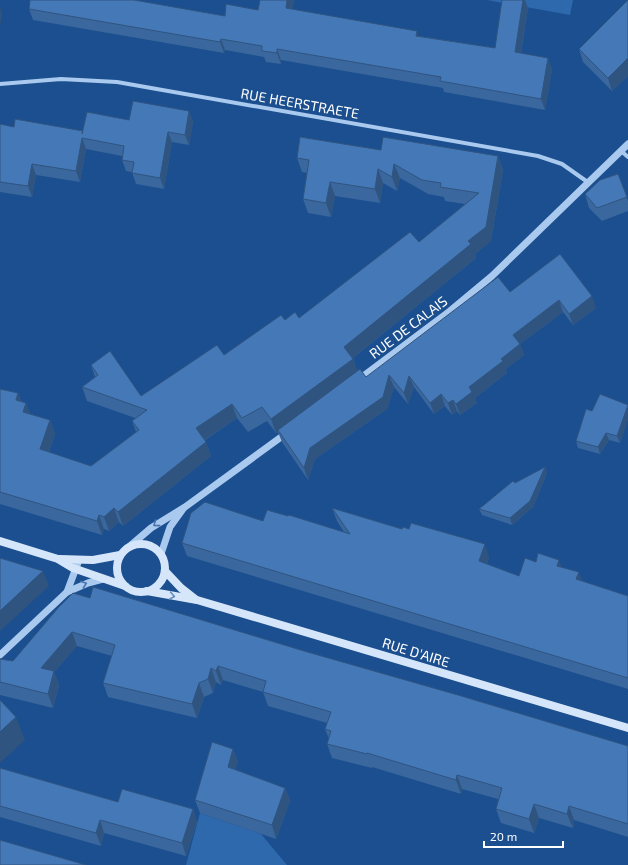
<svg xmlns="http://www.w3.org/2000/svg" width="628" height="865" font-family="'Exo 2',sans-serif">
<rect width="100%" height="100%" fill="#1b4f8f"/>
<g fill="#2e69ad">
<path d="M487 0H573L570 15Z"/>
<path d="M200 813 261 834 287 865H186Z"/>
</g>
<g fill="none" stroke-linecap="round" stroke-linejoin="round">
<g stroke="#a9c9ee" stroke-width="4">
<path d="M0 84 61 79 117 82 538 156 562 164 589 183"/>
<path d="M621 151 628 157"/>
</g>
<g stroke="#a9c9ee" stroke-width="7">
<path d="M358 380 450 311 492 276 628 144"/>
<path d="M130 546 151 528 185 507 288 432"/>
<path d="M161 554 170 527 183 509"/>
<path d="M67 592 79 560"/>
<path d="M0 655 67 592 88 583 103 579"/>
</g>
<g stroke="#d6e6fa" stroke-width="8">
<path d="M0 541 58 559 73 568 125 586"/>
<circle cx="141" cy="568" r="24"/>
<path d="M60 559 93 560 120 555"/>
<path d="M165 571 181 588 195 599"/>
<path d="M147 591 197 600 628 728"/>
</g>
</g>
<g fill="#3a679d">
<path d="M294 0 292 9 419 36 495 48 528 8 521 53 552 69 545 110 444 92 443 88 281 60V64L266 62 264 57 225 50 224 53 33 20 29 9 225 16 258 10Z"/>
<path d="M628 0V76L612 91 583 62 579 49Z"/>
<path d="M189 111 193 122 189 145 172 142 164 189 136 184 132 172 126 171 122 160V156L86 149 80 182 36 175 32 197 0 192V124L14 127 83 131 129 120Z"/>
<path d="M381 150 498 156 503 170 491 241 475 254 476 258 353 358 357 371 366 377 510 292 596 308 573 325 563 312 520 344 524 355 506 369 507 373 475 398 477 403 460 415 457 411 452 415 445 406 434 414 414 387 408 404 394 387 387 409 315 459 308 480 282 442 278 432 276 433 267 421 248 432 237 418 205 440 211 456 123 526 119 522 109 531 104 529 102 535 0 504V389L18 393 21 401 26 403 30 414 50 420 55 434 49 452 91 466 136 432 132 421 135 418 87 401 82 387 95 377 91 365 141 396 224 355 285 320 299 318 419 242 465 204 445 201 444 197 428 194 400 178 397 191 383 183 380 203 335 196 331 217 308 213 303 199 307 173 302 172 297 158Z"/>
<path d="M618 174 628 201V211L602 221 589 208 585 194Z"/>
<path d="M628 405V419L620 443 609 440 600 454 578 448 576 441 592 411Z"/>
<path d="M545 467 547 473 533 507 512 525 482 515 479 509 515 483Z"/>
<path d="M332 508 489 557 487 564 519 576 536 562 562 567 582 581 628 596V689L187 556 182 543 263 521 288 516 344 532 337 521Z"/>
<path d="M90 598 304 651 628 746V837L574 820 573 828 539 818 534 833 501 823 496 809 498 799 462 789 461 794 372 767V768L332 758 327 744 329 739 325 729 327 723 268 706 263 692 223 680 221 685 216 682 213 693 204 697 197 718 108 697 103 683 112 656 77 646 54 672 59 685 53 708 0 695V659L13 661Z"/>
<path d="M233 749 238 762 235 770 285 788 290 801 276 839 200 813 195 800Z"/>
<path d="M0 768 118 802 193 809 197 822 186 856 104 833 101 846 0 817Z"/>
</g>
<g fill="#305480">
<path d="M287 0H294L290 20 286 8Z"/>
<path d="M523 0H525L528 8 519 63 515 52Z"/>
<path d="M0 7 2 14 0 26Z"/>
<path d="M417 31 421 42 416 36Z"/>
<path d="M221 39 225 50 224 53 220 42Z"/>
<path d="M277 49 281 60V64L277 53Z"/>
<path d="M548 58 552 69 545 110 541 99Z"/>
<path d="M628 58V76L612 91 608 78Z"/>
<path d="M189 111 193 122 189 145 185 135Z"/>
<path d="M168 132 172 142 164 189 160 178Z"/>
<path d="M82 138 86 149 80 182 76 171Z"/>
<path d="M498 156 503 170 491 241 475 254 476 258 349 361 344 347 468 241Z"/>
<path d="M32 164 36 175 32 197 28 186Z"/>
<path d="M394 164 400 178 397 191 392 177Z"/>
<path d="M378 169 383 183 380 203 375 189Z"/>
<path d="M330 182 335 196 331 217 326 203Z"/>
<path d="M592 296 596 308 573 325 569 314Z"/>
<path d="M559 300 563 312 520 344 524 355 506 369 507 373 475 398 477 403 460 415 456 404 469 387 501 359 513 335Z"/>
<path d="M353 359 358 373 278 430V432L276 433 271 419Z"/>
<path d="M389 375 394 387 387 409 315 459 308 480 304 468 310 448Z"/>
<path d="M409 376 414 387 408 404 404 393Z"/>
<path d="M18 393 23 407 16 400Z"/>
<path d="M441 394 445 406 434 414 430 403Z"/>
<path d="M453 400 457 411 452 415 448 403Z"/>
<path d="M26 403 31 417 23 412Z"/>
<path d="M232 404 237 418 201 442 196 428Z"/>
<path d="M628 405V419L620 443 617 436Z"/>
<path d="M50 420 55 434 45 463 40 449Z"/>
<path d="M606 433 609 440 600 454 598 447Z"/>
<path d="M206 442 211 456 123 526 118 512Z"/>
<path d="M545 467 547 473 533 507 512 525 510 518Z"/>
<path d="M114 508 119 522 109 531 104 517Z"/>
<path d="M99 515 104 529 102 535 97 521Z"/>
<path d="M485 544 489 557 484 574 479 561Z"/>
<path d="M559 560 564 573 557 566Z"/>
<path d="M43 571 49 586 0 631V611Z"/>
<path d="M579 572 584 584 576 579Z"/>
<path d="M72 632 77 646 54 672 59 685 53 708 48 694 41 668Z"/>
<path d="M218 666 223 680 221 685 216 671Z"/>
<path d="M211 668 216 682 213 693 208 679Z"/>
<path d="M199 683 204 697 197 718 192 704Z"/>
<path d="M16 717 25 740 0 763V732Z"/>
<path d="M233 749 238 762 232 781 228 767Z"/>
<path d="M457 775 462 789 461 794 456 780Z"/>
<path d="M285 788 290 801 276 839 272 825Z"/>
<path d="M534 804 539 818 534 833 529 819Z"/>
<path d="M569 806 574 820 573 828 567 814Z"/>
<path d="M193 809 197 822 186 856 182 843Z"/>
<path d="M100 820 104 833 101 846 96 833Z"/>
</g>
<g fill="#4478b7" stroke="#305480">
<path d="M30 0H134L225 16 226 4 258 10 260 0H287L286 8 417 31 416 36 495 48 502 0H523L515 52 548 58 541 99 440 81 441 77 277 49V53L262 51V46L221 39 220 42 29 9Z"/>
<path d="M628 0V58L608 78 579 49Z"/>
<path d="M133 101 189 111 185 135 168 132 160 178 132 173 134 162 122 160 124 146 82 138 76 171 32 164 28 186 0 182V124L14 127 15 119 83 131 82 134 87 112 129 120Z"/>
<path d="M300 137 381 150 383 137 498 156 486 227 468 241 471 244 344 347 353 359 271 419 262 407 242 418 232 404 196 428 206 442 118 512 114 508 104 517 99 515 97 521 0 492V389L18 393 16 400 26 403 23 412 50 420 40 449 91 466 139 430 132 421 147 410 82 387 98 375 91 365 110 351 141 396 217 345 224 355 281 315 285 320 295 312 299 318 410 232 419 242 479 193 440 187 441 183 422 180 394 164 392 177 378 169 375 189 330 182 326 203 303 199 309 160 297 158Z"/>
<path d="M618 174 627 197 597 208 585 194 600 180Z"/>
<path d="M560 254 592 296 569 314 559 300 513 335 520 344 501 359 503 361 469 387 472 392 456 404 453 400 448 403 441 394 430 403 409 376 404 393 389 375 383 397 310 448 304 468 278 430 360 369 366 377 498 277 510 292Z"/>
<path d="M600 394 628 405 617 436 606 433 598 447 576 441 586 409 592 411Z"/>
<path d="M545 467 530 501 510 518 479 509 513 481 515 483Z"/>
<path d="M205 502 263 521 267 510 288 516 289 515 350 534 332 508 402 529 403 527 409 529 411 523 485 544 479 561 519 576 525 558 536 562 538 553 559 560 557 566 579 572 576 579 628 596V678L182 543 191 513Z"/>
<path d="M0 558 43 571 0 611Z"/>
<path d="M93 587 304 651 458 695 628 746V824L569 806 567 814 534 804 529 819 496 809 502 788 457 775 456 780 367 753V754L327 744 331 731 325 729 331 712 263 692 266 681 218 666 216 671 211 668 208 679 199 683 192 704 103 683 115 645 72 632 41 668 54 671 48 694 0 682V659L13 661 58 608 73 593 90 598Z"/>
<path d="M0 700 16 717 0 732Z"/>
<path d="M212 742 233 749 228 767 285 788 272 825 195 800Z"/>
<path d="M0 768 118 802 122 789 193 809 182 843 100 820 96 833 0 806Z"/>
<path d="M0 840 86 865H0Z"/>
</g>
<defs><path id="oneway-chevron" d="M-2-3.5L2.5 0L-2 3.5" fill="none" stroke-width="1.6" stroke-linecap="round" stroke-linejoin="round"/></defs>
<g stroke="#4674ac">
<use href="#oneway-chevron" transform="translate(156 524) rotate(144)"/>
<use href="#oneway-chevron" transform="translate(84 584) rotate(-20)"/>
</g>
<use stroke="#668bba" href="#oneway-chevron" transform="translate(172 596) rotate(10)"/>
<g text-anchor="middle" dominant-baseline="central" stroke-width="4" stroke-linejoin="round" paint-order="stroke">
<g font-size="14" fill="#fff" stroke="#1b4f8f">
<text transform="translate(300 103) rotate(10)">RUE HEERSTRAETE</text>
<text transform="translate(408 327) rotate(-37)">RUE DE CALAIS</text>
<text transform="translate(416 652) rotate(17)">RUE D'AIRE</text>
</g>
</g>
<path d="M484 841v6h79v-6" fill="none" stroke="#ffffff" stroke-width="2"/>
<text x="490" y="841" font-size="12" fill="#ffffff" stroke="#1b4f8f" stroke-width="3" paint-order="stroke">20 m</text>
</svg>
